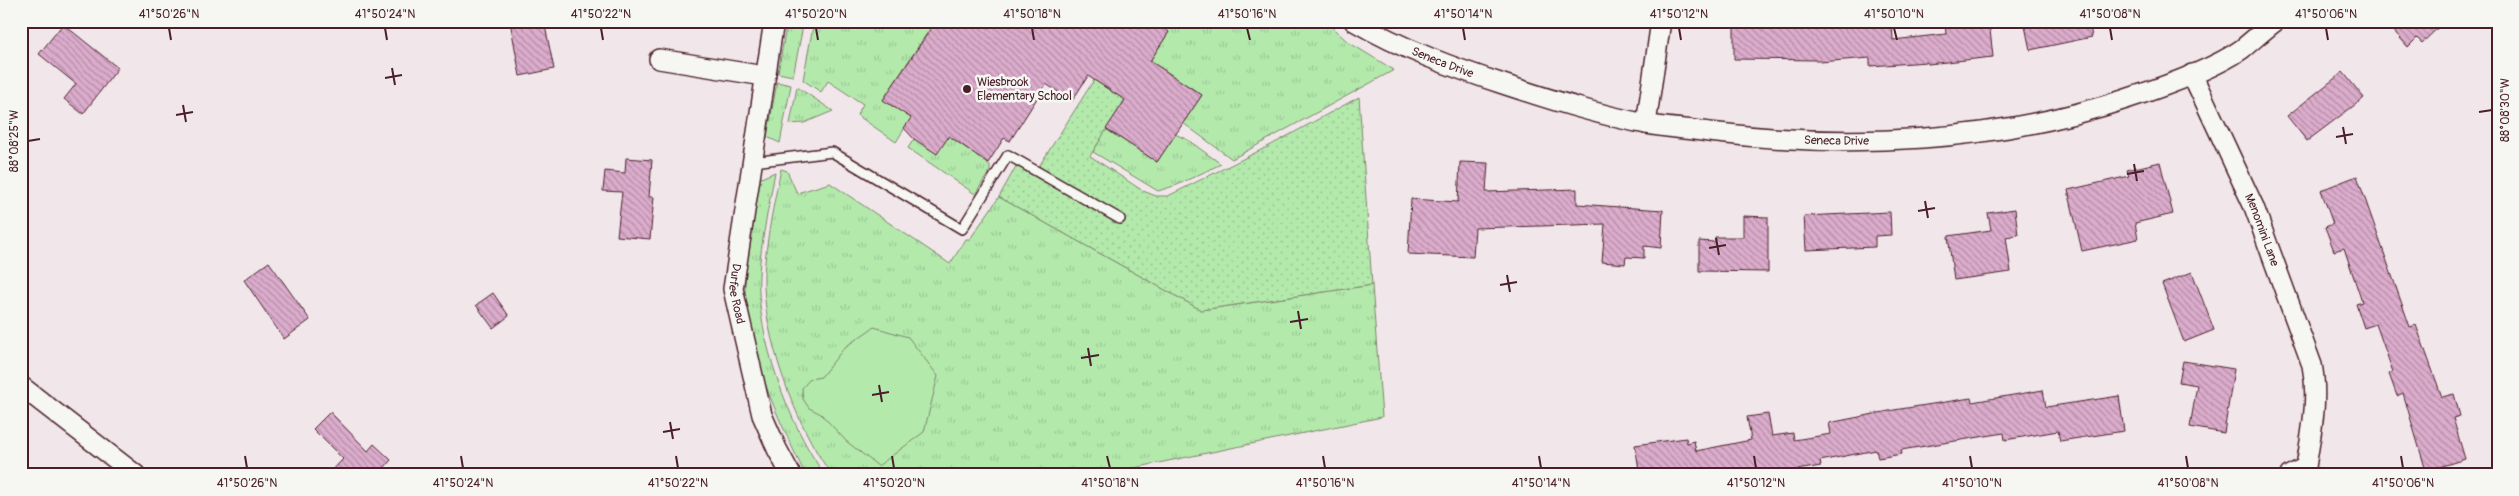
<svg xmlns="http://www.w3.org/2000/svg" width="2519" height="496" font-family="Pangolin,sans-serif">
<defs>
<pattern id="grass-tufts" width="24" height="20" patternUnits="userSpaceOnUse" patternTransform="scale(1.25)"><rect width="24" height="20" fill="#b3eaac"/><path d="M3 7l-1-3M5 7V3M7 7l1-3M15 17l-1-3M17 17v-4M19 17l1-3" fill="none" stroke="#9bc894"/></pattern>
<pattern id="park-dots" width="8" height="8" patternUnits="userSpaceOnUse" patternTransform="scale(1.25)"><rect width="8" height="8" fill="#b3eaac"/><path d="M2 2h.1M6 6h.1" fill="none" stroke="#9bc894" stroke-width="1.8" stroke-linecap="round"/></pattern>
<pattern id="building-back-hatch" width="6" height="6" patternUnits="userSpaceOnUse" patternTransform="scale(1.25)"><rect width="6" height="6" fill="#dbaccc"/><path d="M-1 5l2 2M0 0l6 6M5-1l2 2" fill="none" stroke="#b48ba6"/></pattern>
</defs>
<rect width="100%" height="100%" fill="#f1e7ea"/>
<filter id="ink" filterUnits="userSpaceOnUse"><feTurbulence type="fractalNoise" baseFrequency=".02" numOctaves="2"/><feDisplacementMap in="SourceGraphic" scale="10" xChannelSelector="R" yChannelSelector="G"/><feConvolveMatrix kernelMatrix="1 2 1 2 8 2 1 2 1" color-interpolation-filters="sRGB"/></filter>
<g filter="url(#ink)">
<g fill="url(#grass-tufts)" stroke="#7e846c">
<path d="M787 21H804L793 76 778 73Z"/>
<path d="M814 21H935L883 100 911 118 896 142 857 115 863 104 828 81 821 92 803 80Z"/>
<path d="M1153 21H1325L1348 42 1394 70 1232 159 1183 123 1202 95 1150 61 1169 32Z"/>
<path d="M777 82 791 85 780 143 767 137Z"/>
<path d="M797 87 833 111 804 123 790 124Z"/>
<path d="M1106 129 1157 162 1175 134 1188 140 1221 164 1177 185 1158 191 1093 152Z"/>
<path d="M949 136 990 165V171L975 194 908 148 914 139Z"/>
<path d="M781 169 787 171 797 193 830 183 950 264 966 239H970L999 197 1201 310 1372 285 1382 417 1100 475H832C796 427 762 335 764 275 766 240 774 203 781 169Z"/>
<path d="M775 172C769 206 761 240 759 274 755 333 790 428 825 475L805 474C777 416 746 352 745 286 745 250 753 214 759 179Z"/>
</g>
<path fill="url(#park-dots)" stroke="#7e846c" d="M1094 80 1125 100 1090 156 1143 191 1156 196H1168L1271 145 1359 97 1372 285 1201 310 999 197 1019 161 1036 171Z"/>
<path fill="#b3eaac" stroke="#7e846c" d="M874 327 908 337 938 376 924 432 878 466 846 441 821 414 809 408 803 399 802 388 810 379 821 377 845 347Z"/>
<g fill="url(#building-back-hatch)" stroke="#4a1f2b">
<path d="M510 21H544L554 69 520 76Z"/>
<path d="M936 21H1153L1169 32 1150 61 1202 95 1157 162 1106 129 1125 100 1088 76 1072 101 1046 84 1010 141 1004 138 988 163 949 136 937 154 914 139 904 128 911 118 883 100Z"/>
<path d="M1767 21H1788L1794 23V27L1892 21 1893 40 1946 34 1945 21H1989L1993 57 1928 64 1927 62 1870 66V58L1820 62V60L1734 59V22Z"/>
<path d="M2024 21H2089L2092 37 2030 50Z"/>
<path d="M2385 21H2445L2422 43 2417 38 2408 47Z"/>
<path d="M63 24 118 68 83 114 64 99 76 84 39 54Z"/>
<path d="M2343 72 2364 98 2307 141 2287 116Z"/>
<path d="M626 158 652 160 649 197H654L650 239 617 236 622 192 603 191 605 171 625 173Z"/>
<path d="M1460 162 1488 163 1486 192 1577 189V204L1663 210 1661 248 1644 246V258L1626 257 1625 264 1602 262 1605 224 1475 228 1473 257 1408 254 1411 199 1458 202Z"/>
<path d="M2160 162 2173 214 2135 223 2138 239 2082 251 2068 190 2129 176 2127 170Z"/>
<path d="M2357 176 2410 327 2416 325 2442 397 2454 394 2460 416 2453 418 2465 459 2426 471 2403 393 2397 396 2389 374 2393 372 2376 324 2364 328 2356 304 2362 302 2344 248 2334 251 2325 227 2333 224 2321 190Z"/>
<path d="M2015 209 2018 235 2006 237 2011 272 1954 280 1948 236 1991 230 1988 213Z"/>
<path d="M1890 212 1891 235 1875 236V247L1806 250 1804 216Z"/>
<path d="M1743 216 1768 217V272L1699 271V241L1715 242V237H1743Z"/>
<path d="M269 262 310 320 284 339 244 280Z"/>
<path d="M2192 272 2214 330 2184 342 2162 284Z"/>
<path d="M493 293 509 316 493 328 476 305Z"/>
<path d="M2183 361 2234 369 2224 433 2190 427 2197 385 2179 382Z"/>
<path d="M2043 390 2046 407 2119 396 2124 431 2060 441 2058 431 2005 440 2004 433 1901 450 1902 454 1878 458 1876 450 1820 461 1821 466 1767 475H1640L1635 445 1686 438 1687 443 1694 441 1696 451 1751 440 1747 417 1768 414 1772 436 1793 433 1794 440 1831 434 1829 423 1894 410 1971 398 1972 402Z"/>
<path d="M330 412 368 451 374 444 391 460 378 475H328L343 459 313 429Z"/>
</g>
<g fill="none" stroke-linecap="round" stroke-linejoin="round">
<g stroke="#4a1f2b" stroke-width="12">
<path id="service" d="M753 162 832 152 962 229 1008 155 1120 219"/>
</g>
<g stroke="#4a1f2b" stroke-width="22">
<g id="minor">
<path id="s1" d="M774 21 733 289 762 415 777 449 791 475"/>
<path id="s2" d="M1354 21C1402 49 1454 68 1506 85 1552 100 1599 115 1646 124 1667 128 1688 129 1709 132 1847 149 1993 143 2126 99 2160 88 2214 69 2242 49 2253 40 2264 30 2276 21"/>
<path d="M659 59 764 76"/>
<path id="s3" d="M2192 74 2254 207 2312 365C2319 399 2311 433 2306 467L2290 475"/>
<path d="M1646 124 1661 21"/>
<path d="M21 386 136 475"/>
</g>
</g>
<use href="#service" stroke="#f6f6f2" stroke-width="9"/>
<use href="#minor" stroke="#f6f6f2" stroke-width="19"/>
</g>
</g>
<path fill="none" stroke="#4a1f2b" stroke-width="2" d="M169 28 171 40M385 28 387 40M601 28 603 40M816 28 818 40M1032 28 1034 40M1247 28 1250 40M1463 28 1465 40M1679 28 1681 40M1894 28 1897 40M2110 28 2112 40M2326 28 2328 40M392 68 395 85M385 78 402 75M183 105 186 122M2479 112 2492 110M176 115 193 112M2343 127 2346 144M2336 137 2353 134M28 141 40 139M2134 164 2137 181M2127 174 2144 171M1925 201 1928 218M1918 211 1935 208M1716 238 1719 255M1709 248 1726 245M1507 275 1510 292M1500 285 1517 282M1298 311 1301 329M1290 322 1308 319M1088 348 1091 366M1081 358 1099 355M879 385 882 402M872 395 889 392M670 422 673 439M663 432 680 429M245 456 247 468M461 456 463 468M676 456 678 468M892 456 894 468M1107 456 1110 468M1323 456 1325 468M1539 456 1541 468M1754 456 1756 468M1970 456 1972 468M2186 456 2188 468M2401 456 2403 468"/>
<circle fill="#4a1f2b" stroke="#f6f6f2" stroke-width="2" cx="967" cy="89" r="5"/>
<g text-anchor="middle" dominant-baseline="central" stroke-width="5" stroke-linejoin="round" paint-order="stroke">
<g font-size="12" fill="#4a1f2b" stroke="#f6f6f2">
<text stroke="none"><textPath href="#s2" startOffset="98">Seneca Drive</textPath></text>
<text stroke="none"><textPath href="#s2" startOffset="502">Seneca Drive</textPath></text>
<text stroke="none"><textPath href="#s3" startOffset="171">Menomini Lane</textPath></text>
<text stroke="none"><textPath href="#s1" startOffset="276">Durfee Road</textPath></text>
</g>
<g font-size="12" fill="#4a1f2b" stroke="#f6f6f2" text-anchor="start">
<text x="977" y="82">Wiesbrook<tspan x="977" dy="14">Elementary School</tspan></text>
</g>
</g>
<rect width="2519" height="496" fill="none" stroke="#f6f6f2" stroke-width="55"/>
<rect x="28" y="28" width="2464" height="440" fill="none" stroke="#4a1f2b" stroke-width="2"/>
<g font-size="12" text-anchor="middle" fill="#4a1f2b">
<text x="169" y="18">41°50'26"N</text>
<text x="385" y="18">41°50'24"N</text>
<text x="601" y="18">41°50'22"N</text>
<text x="816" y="18">41°50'20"N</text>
<text x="1032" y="18">41°50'18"N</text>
<text x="1247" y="18">41°50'16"N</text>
<text x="1463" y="18">41°50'14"N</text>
<text x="1679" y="18">41°50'12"N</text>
<text x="1894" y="18">41°50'10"N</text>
<text x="2110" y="18">41°50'08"N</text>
<text x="2326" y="18">41°50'06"N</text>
<text transform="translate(2505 110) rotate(-90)" y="4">88°08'30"W</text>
<text transform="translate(14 141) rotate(-90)" y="4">88°08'25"W</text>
<text x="247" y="487">41°50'26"N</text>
<text x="463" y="487">41°50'24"N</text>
<text x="678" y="487">41°50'22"N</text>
<text x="894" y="487">41°50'20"N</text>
<text x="1110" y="487">41°50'18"N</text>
<text x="1325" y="487">41°50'16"N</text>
<text x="1541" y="487">41°50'14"N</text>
<text x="1756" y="487">41°50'12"N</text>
<text x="1972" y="487">41°50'10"N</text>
<text x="2188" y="487">41°50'08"N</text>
<text x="2403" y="487">41°50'06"N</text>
</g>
</svg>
